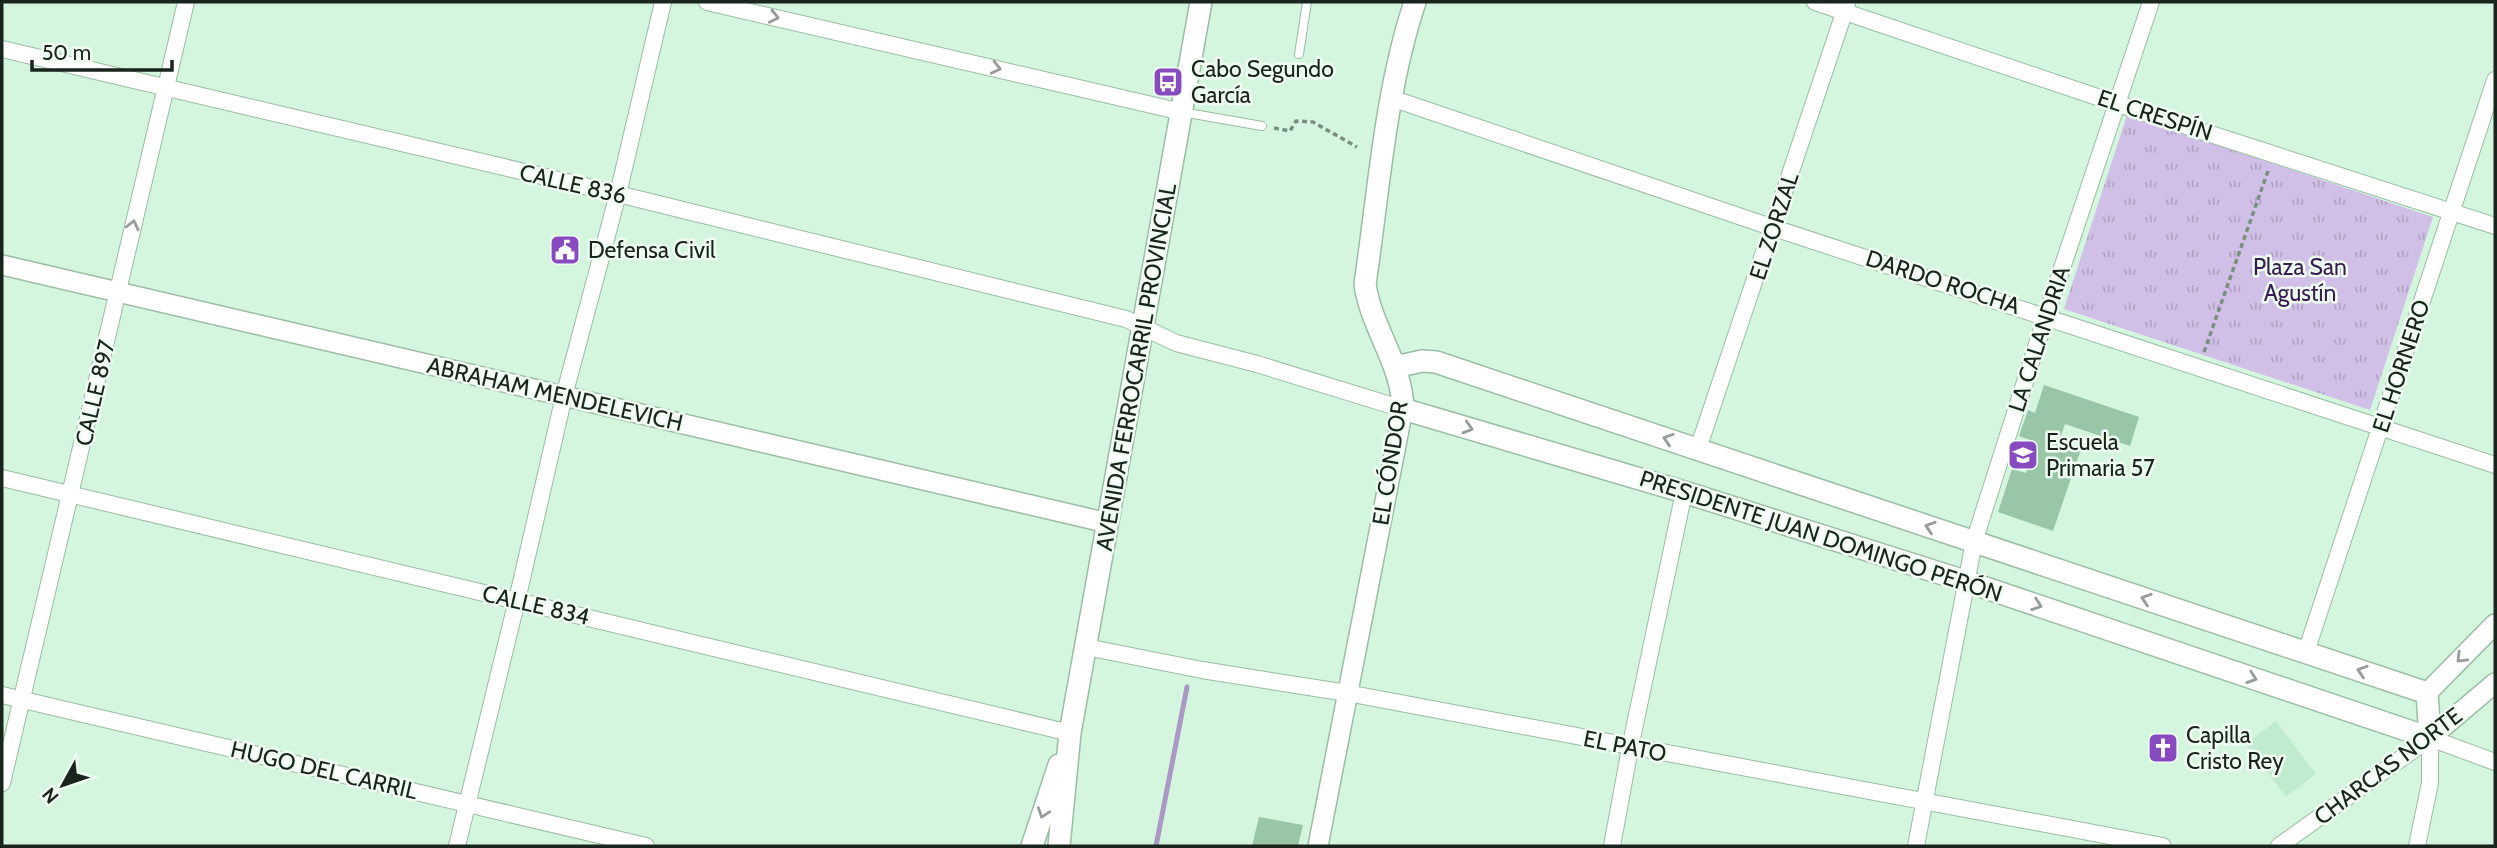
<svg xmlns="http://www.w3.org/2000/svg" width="2497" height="848" font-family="Cabin,sans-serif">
<defs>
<pattern id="park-tufts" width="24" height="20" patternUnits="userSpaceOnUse" patternTransform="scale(1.75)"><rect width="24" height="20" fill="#d0bfe6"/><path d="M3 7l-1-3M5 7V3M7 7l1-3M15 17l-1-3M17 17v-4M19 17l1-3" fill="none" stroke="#b2a4c5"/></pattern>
</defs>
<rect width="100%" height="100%" fill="#d4f6de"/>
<path fill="#c1ebce" d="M2276 721 2316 774 2286 797 2246 744Z"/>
<path fill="url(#park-tufts)" d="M2127 115 2433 217 2370 410 2064 309Z"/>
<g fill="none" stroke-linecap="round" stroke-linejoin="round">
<path stroke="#ab98c3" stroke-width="5" d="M1156 846 1187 687"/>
</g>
<g fill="#99c6a7">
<path d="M2044 385 2139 417 2130 446 2065 424 2059 441 2081 449 2053 531 1998 512 2012 469 2026 473 2036 442 2019 436 2028 410 2035 413Z"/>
<path d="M1259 817 1303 825 1298 846H1252Z"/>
</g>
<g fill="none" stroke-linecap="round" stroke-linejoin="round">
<g stroke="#9bbca5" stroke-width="10">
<g id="service">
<path d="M1299 54 1307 2"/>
<path d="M1182 112 1262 126"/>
</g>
</g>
<g stroke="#9bbca5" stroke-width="18">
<g id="minor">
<path d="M707 2 1182 112"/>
<path d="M1815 2 2118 104 2495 226"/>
<path d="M2 49 618 194 1126 319 1176 343 1257 364 1403 409"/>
<path d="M1391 98 1774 228 2495 465"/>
<path d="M1698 449 1847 4"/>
<path d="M2 478 1070 733"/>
<path d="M1086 647 1202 670 1347 693 2163 846"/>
<path d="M2306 652 2495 80"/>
<path d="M2 695 646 846"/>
<path d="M2430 738 2495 762"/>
<path d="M2 783C65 523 123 262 186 2"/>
<path d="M457 846 517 600 564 396 618 194 663 2"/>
<path d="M1612 846 1630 748 1684 492"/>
<path d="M1916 846 1974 542 2046 316 2151 2"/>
<path d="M2279 846 2430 738"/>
<path d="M2417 846 2430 783V738"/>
</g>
</g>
<g stroke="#9bbca5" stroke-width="22">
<g id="tertiary">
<path d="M2 265 1108 523"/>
<path d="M2427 693 2495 624"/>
<path d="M2430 738 2495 683"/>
<path d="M1318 846 1403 409"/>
</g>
</g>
<g stroke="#9bbca5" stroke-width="24">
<g id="secondary">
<path d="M1395 367 1422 361 1436 362 2427 693 2430 738 1968 582 1684 492 1403 409C1402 363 1371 328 1365 284 1379 190 1385 92 1415 2"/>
<path d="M1032 846 1059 765"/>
<path d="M1059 846 1070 733 1201 2"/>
</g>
</g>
<g stroke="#799080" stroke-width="3.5" stroke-dasharray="5 3.5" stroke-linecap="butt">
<path d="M1274 128 1290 131 1296 121 1313 122 1357 147"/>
<path d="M2204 352 2268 171"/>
</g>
<use href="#service" stroke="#fff" stroke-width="8"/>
<use href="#minor" stroke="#fff" stroke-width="16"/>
<use href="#tertiary" stroke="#fff" stroke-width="19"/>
<use href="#secondary" stroke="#fff" stroke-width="21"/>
</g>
<defs><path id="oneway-chevron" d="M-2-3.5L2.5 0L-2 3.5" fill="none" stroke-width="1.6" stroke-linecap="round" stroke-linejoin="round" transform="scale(1.75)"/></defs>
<g stroke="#979c99">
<use href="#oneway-chevron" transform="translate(774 17) rotate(13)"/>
<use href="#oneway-chevron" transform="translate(996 68) rotate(13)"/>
<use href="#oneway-chevron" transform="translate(133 225) rotate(-77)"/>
<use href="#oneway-chevron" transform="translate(1468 428) rotate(16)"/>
<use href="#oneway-chevron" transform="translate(1668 439) rotate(-162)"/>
<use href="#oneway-chevron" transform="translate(1930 527) rotate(-162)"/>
<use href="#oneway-chevron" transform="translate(2146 599) rotate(-162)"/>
<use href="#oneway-chevron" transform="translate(2037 605) rotate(19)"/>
<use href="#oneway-chevron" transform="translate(2461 658) rotate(135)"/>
<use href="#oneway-chevron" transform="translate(2362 671) rotate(-162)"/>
<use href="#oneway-chevron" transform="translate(2252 678) rotate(19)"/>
<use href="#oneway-chevron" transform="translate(1043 813) rotate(109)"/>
</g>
<defs>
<g id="bus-square" transform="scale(1.575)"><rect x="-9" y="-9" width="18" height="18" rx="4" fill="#874abf" stroke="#f0fdf3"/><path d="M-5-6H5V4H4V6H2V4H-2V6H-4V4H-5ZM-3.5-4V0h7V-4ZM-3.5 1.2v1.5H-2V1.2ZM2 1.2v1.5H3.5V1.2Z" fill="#fff"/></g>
<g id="civic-square" transform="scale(1.575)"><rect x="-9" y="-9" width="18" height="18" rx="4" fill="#874abf" stroke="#f0fdf3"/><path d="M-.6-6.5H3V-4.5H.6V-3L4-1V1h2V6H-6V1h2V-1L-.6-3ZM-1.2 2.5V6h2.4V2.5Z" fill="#fff"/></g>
<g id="school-square" transform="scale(1.575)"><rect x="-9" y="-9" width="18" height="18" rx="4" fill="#874abf" stroke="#f0fdf3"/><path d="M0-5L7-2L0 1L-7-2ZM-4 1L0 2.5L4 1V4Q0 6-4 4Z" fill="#fff"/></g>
<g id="church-square" transform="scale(1.575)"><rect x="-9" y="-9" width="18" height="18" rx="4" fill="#874abf" stroke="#f0fdf3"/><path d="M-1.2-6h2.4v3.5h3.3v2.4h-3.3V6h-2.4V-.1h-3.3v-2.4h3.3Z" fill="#fff"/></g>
</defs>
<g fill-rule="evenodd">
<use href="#bus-square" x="1168" y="82"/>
<use href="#civic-square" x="565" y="250"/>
<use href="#school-square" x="2023" y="455"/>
<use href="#church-square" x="2163" y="748"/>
</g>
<g text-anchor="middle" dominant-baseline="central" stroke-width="5" stroke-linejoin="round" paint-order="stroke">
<g font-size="23" fill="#18241c" stroke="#f0fdf3" text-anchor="start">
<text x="1191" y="69">Cabo Segundo<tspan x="1191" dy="26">García</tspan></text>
<text x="588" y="250">Defensa Civil</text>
<text x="2046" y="442">Escuela<tspan x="2046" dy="26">Primaria 57</tspan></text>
<text x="2186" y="735">Capilla<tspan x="2186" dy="26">Cristo Rey</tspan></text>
</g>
<g font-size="23" fill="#18241c" stroke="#f0fdf3">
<text transform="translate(2155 115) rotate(18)">EL CRESPÍN</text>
<text transform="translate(573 184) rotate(13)">CALLE 836</text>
<text transform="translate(1774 226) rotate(-72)">EL ZORZAL</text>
<text transform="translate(1943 282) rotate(18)">DARDO ROCHA</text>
<text transform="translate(2039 339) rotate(-72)">LA CALANDRIA</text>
<text transform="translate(2401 366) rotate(-72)">EL HORNERO</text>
<text transform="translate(1136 367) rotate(-80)">AVENIDA FERROCARRIL PROVINCIAL</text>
<text transform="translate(95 393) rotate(-77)">CALLE 897</text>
<text transform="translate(555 394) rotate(13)">ABRAHAM MENDELEVICH</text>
<text transform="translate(1390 463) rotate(-81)">EL CÓNDOR</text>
<text transform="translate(1821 536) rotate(18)">PRESIDENTE JUAN DOMINGO PERÓN</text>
<text transform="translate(536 605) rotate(13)">CALLE 834</text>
<text transform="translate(1625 746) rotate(11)">EL PATO</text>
<text transform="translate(2388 766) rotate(-37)">CHARCAS NORTE</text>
<text transform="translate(324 770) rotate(13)">HUGO DEL CARRIL</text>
</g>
<g font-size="23" fill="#381d52" stroke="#f0fdf3">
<text x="2300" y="267">Plaza San<tspan x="2300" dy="26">Agustín</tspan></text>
</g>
</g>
<rect width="2497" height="848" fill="none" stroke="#18241c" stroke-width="7"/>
<g transform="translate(63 785) rotate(230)" stroke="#f0fdf3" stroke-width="5" paint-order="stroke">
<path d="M0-5L12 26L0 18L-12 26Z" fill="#18241c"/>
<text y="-10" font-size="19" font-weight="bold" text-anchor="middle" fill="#18241c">N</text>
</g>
<path d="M32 60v10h140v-10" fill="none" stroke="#18241c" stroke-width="3.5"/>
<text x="42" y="60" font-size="21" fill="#18241c" stroke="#f0fdf3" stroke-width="5" paint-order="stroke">50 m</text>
</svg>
